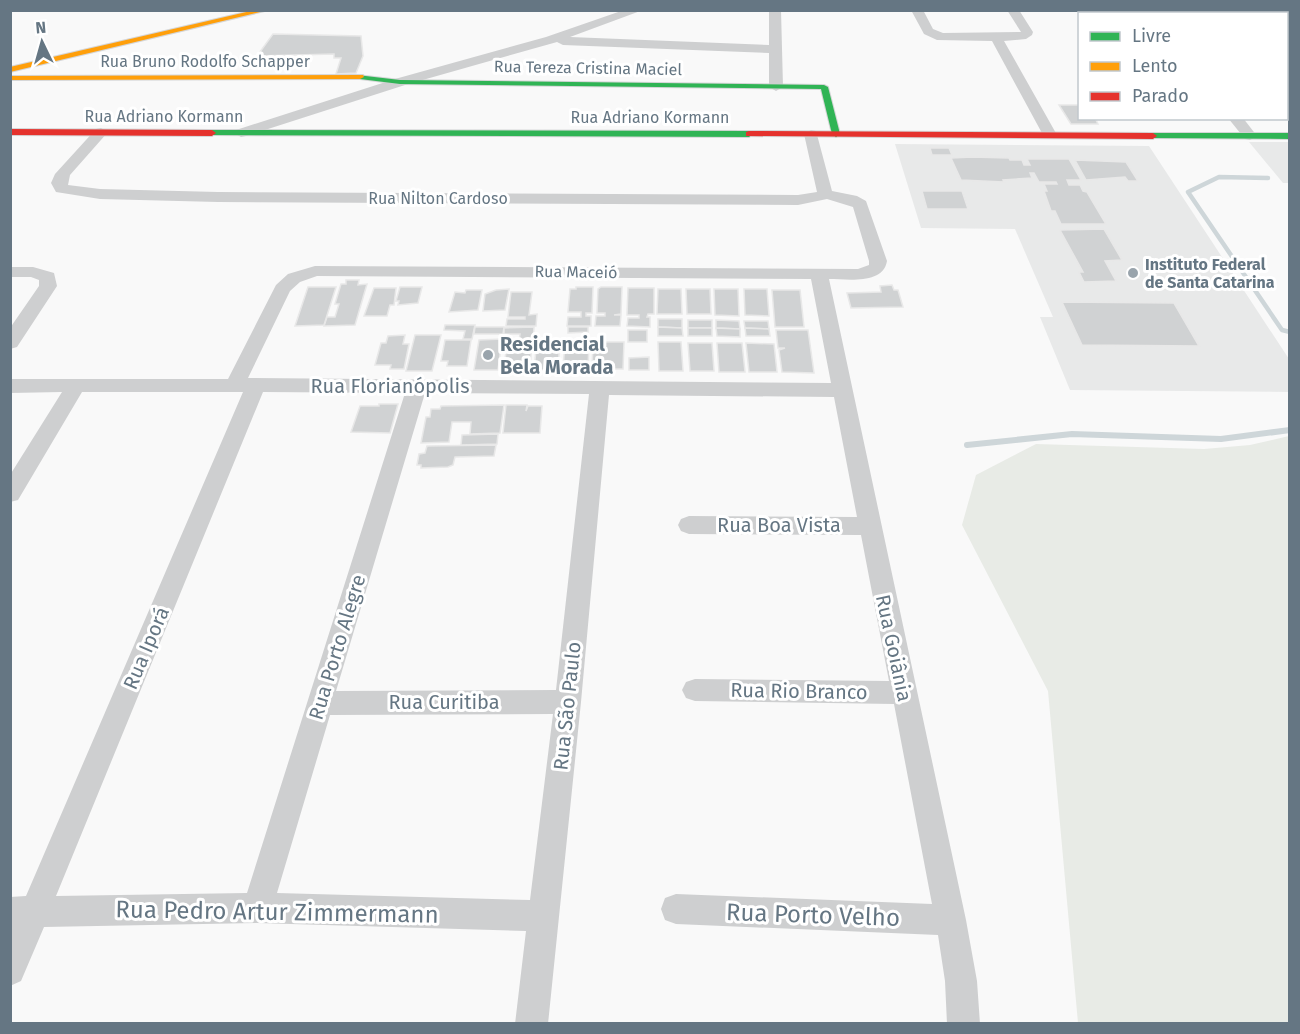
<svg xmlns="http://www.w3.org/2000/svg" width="1300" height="1034" font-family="'Fira Sans',sans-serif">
<rect width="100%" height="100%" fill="#f9f9f9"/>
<g fill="#e8e9e9">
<path d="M1249 142H1289V183H1283Z"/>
<path d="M895 144 1149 146 1289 359V392L1070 390 1040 317H1053L1015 229 921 228Z"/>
</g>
<path fill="#e8ebe6" d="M1289 436V1023H1078L1048 691 962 525 976 475 1036 444 1204 449 1250 445Z"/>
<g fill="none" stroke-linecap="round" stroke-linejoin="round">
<path stroke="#ced6d9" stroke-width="4.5" d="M1268 178 1219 177 1188 192 1282 330 1290 332"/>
<path stroke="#ced6d9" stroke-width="6" d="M967 445 1072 434 1221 439 1290 430"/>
</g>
<g fill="#d0d2d3" stroke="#e8e8e8" stroke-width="1.5">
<path d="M273 34 361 36 363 56 356 73 336 74 341 58H334V54L257 56Z"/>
<path d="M1059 105H1080V118H1095L1098 124H1071Z"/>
<path d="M930 148H949L952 155H932Z"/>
<path d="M972 157 1009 158 1010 160H1022L1024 165H1030L1027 159H1069L1081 180H1067L1069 185H1080L1083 191 1087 192 1106 224H1061L1055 211H1051L1044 191H1047L1044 184H1057L1056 182H1039L1034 173H1030L1032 178 1003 180 1004 182 961 180 951 158Z"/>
<path d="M1075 160 1126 162 1138 181H1128L1125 177 1086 180Z"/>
<path d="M922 191H962L968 209H927Z"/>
<path d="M1104 229 1122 260 1105 261 1116 281 1084 282 1079 272H1083L1060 230Z"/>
<path d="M346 280H359L358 285 367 284 355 325 324 326 327 317H335L339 304H335L341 284H346Z"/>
<path d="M892 285 894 290H898L903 307 851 308 847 293 881 292 880 286Z"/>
<path d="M308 287H336L324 325 295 326Z"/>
<path d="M400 287H422L418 303 398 305 399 301H396Z"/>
<path d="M576 287H593L592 313H586V316H591V326H567L568 317H581V312H568L570 289H576Z"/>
<path d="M601 287H622L621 314 614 315H621L620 326H595L596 316H605V313H597L598 289Z"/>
<path d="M374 288H396L394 305H390L387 316H364Z"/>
<path d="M628 288H654V314H648L647 317H650V327L627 326 628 318H639V315H627Z"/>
<path d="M509 289 505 310 483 311 485 294 496 290Z"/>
<path d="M658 289H681L682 314H657Z"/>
<path d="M686 289H710L711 314H687Z"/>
<path d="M714 289H738L739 316 715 315Z"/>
<path d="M744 289H767L769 316 745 315Z"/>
<path d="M466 290H482L478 310 449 312 455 292 465 293Z"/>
<path d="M772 290H800L804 327H775Z"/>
<path d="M511 292H532L529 315 537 314 536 326H506L507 319H525V317H508Z"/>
<path d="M1062 302 1174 303 1199 346 1082 345Z"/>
<path d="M658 319H682V328L658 327Z"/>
<rect x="688" y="320" width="24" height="8"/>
<path d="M716 320 739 321 740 329 716 328Z"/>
<path d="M744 321H768L769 329 745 328Z"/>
<path d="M445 325H475L472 339H463L465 331 444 330Z"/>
<path d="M475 327H504L503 334H474Z"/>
<path d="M534 327 533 341H519L520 334H504V328Z"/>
<path d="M568 327H588V332L568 333Z"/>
<path d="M658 327 682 328 683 336H658Z"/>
<rect x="688" y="328" width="24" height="8"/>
<path d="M716 328 740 329V337L717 336Z"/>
<path d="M745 328 769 329 770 336H746Z"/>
<rect x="628" y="330" width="19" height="12"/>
<path d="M776 330H808L814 373 782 372 779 350 785 348H778Z"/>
<path d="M405 335 403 344H409L404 369H390L391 365H375L381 343H386L388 336Z"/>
<path d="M415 335H441L432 371H406Z"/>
<path d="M502 339 498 370H474L479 340Z"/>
<path d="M537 339H560L558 370H534Z"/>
<path d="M445 340H471L467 366H447L448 361H441Z"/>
<path d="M565 342H589L588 369 563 370Z"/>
<path d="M593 342H624L623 369H592Z"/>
<path d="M658 342H681L683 371H659Z"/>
<path d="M507 343H532L530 368H504Z"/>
<path d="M688 343H712L714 371H690Z"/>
<path d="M717 343H742L745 372H719Z"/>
<path d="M746 343 774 344 777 372H749Z"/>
<path d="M649 357V370H629V358Z"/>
<path d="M379 404H398L390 433 351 432 360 406H379Z"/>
<path d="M504 405 500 433 470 434 471 422H452L449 442 421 443 426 417H430L431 409H440L441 406Z"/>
<path d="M506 405H527L526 411 528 406H542L540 433H503Z"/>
<path d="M498 434 497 444 461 445 462 435Z"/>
<path d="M496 445 494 456 455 457 453 465 448 467 421 468V465H417L419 454 425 453 427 446Z"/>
</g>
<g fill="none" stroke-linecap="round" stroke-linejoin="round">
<g stroke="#d5d6d7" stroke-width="2">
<g id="fast">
<path d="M1248 10H1255L1257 14H1250Z"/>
<path d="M357 75 400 80 824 85 828 87 840 134 836 137 832 134 821 89 400 84 360 79 356 77Z"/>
<path d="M212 130 749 131 753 134 749 137 209 135V131Z"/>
<path d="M1153 133H1290V139L1150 138V134Z"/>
</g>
</g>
<g stroke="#d5d6d7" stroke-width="2">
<g id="slow">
<path d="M255 10H269L10 72V67Z"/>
<path d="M1286 41 1290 42V47L1286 46Z"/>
<path d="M363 75 364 77 360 79 10 80V76Z"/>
</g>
</g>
<g stroke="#d5d6d7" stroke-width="2">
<g id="jam">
<path d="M10 129 212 130 216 133 212 136 10 135Z"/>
<path d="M749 131 1153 133 1157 136 1153 139 746 136V132Z"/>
</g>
</g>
<g fill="#cecfd0" fill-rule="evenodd">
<path d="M624 10H643L570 37 769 45V10H781L783 87 776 91 769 87V53L563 45 557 42 405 85 246 136 241 137 234 133 236 130 395 79 546 37Z"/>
<path d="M911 10H923L933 29 943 33 1021 32 1007 10H1019L1033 32 1032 35 1026 39 1004 41 1057 135 1055 138H1045L1043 135 992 41 937 40 924 34Z"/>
<path d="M1197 10H1210L1212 14H1199Z"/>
<path d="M1228 118H1243L1257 136 1250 140 1245 139Z"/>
<path d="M101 128 108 132 70 175 68 185 100 189 218 192 798 195 817 192 804 134 811 130 816 131 832 191 857 196 866 201 887 261C883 285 847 279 829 279L966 920 977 981 980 1024H947L945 981 938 935 676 924 665 920 661 909 665 898 676 894 932 904 894 704 695 701 686 698 682 690 686 682 695 679 889 681 861 535 689 534 681 531 678 525 681 519 689 516 857 517 834 397 609 395 581 702 548 1024H515L526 931 257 923 44 927 21 981 10 986V897L26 896 243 392H82L18 500 10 502V475L62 392 10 393V379H228L276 285 288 274 315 266 858 269 869 265V261L853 207 827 199 798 205 218 202 100 199 56 192 51 183 55 174 96 129ZM317 276 811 279 831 383 248 378 290 291 300 282ZM263 392 405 393 247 893 56 896ZM425 393 589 394 556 690 336 691ZM553 714 530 900 277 893 330 715Z"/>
<path d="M10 267H33L54 273 57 286 17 347 10 349V328L39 286V280L31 277H10Z"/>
</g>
<use href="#fast" fill="#30b455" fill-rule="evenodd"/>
<use href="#slow" fill="#ff9f0a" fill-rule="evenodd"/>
<use href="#jam" fill="#e5322d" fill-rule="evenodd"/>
</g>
<g fill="#99a4ac" stroke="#fff" stroke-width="2">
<circle cx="1133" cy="273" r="6"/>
<circle cx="488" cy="355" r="6"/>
</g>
<g text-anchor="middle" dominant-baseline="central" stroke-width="6" stroke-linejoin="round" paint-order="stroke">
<g font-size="16" fill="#657683" stroke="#fff">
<text x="205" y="61">Rua Bruno Rodolfo Schapper</text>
<text transform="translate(588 68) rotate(1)">Rua Tereza Cristina Maciel</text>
<text x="164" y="116">Rua Adriano Kormann</text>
<text x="650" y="117">Rua Adriano Kormann</text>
<text x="438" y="198">Rua Nilton Cardoso</text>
<text transform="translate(576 272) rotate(1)">Rua Maceió</text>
</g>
<g font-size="16" font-weight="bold" fill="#657683" stroke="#fff" text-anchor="start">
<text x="1145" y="264">Instituto Federal<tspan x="1145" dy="18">de Santa Catarina</tspan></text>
</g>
<g font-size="20" font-weight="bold" fill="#657683" stroke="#fff" text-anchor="start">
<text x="500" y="344">Residencial<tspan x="500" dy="23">Bela Morada</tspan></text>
</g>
<g font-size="20" fill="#657683" stroke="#fff">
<text x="390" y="386">Rua Florianópolis</text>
<text x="779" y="525">Rua Boa Vista</text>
<text transform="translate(337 647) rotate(-73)">Rua Porto Alegre</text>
<text transform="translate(146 648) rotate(-67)">Rua Iporá</text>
<text transform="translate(894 648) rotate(78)">Rua Goiânia</text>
<text transform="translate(799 691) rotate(1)">Rua Rio Branco</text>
<text x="444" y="702">Rua Curitiba</text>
<text transform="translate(567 706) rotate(-84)">Rua São Paulo</text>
</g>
<g font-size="24" fill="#657683" stroke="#fff">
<text transform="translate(277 912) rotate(1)">Rua Pedro Artur Zimmermann</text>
<text transform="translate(813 915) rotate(2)">Rua Porto Velho</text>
</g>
</g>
<rect width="1300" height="1034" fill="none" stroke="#657683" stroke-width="24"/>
<rect x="1078" y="12" width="210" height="108" fill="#ffffff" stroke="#c1c8cd" stroke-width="1.5"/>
<rect x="1090" y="32" width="30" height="9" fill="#30b455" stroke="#c1c8cd" stroke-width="1.5"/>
<text x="1132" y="42" font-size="18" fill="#657683">Livre</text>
<rect x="1090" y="62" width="30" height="9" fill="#ff9f0a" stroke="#c1c8cd" stroke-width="1.5"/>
<text x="1132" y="72" font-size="18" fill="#657683">Lento</text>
<rect x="1090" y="92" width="30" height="9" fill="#e5322d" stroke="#c1c8cd" stroke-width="1.5"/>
<text x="1132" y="102" font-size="18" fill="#657683">Parado</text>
<g transform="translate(42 42) rotate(355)" stroke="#ffffff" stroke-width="4.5" paint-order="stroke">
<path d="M0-4.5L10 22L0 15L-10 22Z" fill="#657683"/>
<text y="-9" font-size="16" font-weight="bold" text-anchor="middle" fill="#657683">N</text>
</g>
</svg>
